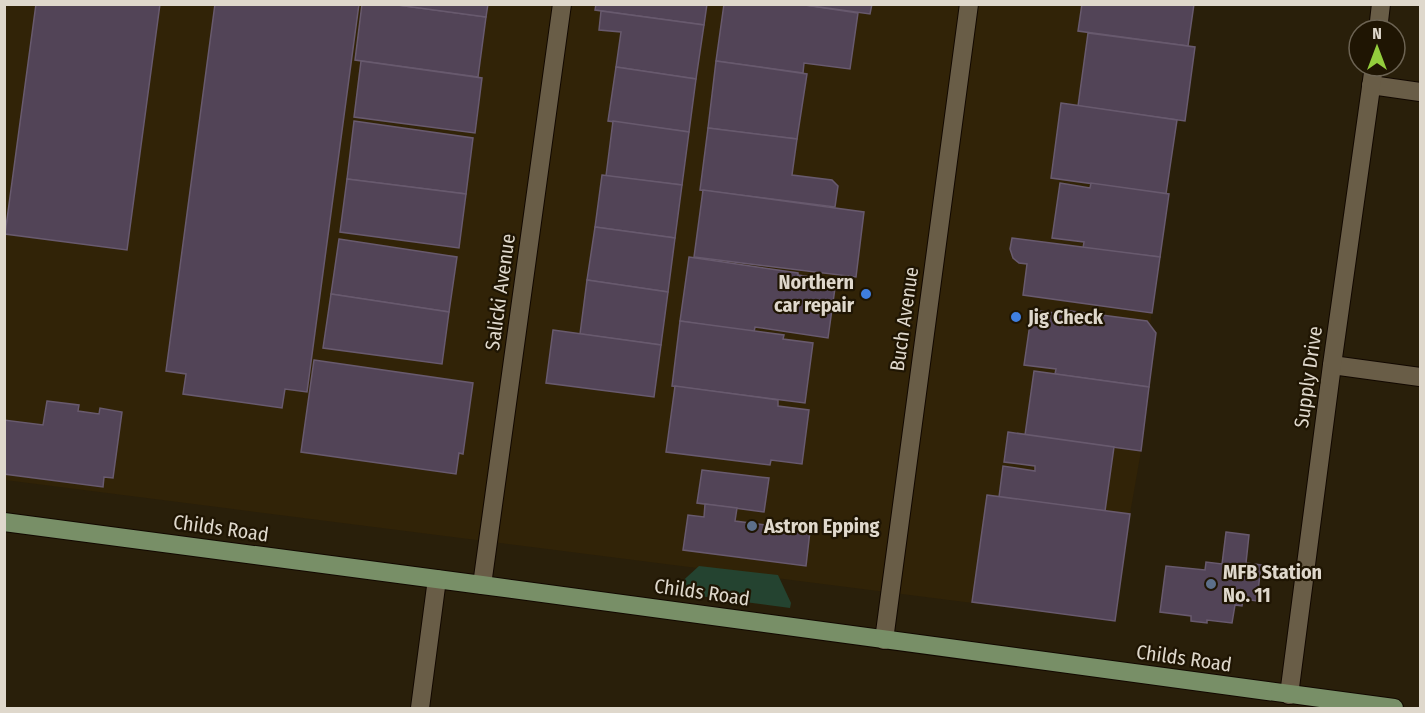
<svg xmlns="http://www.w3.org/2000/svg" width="1425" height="713" font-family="'Fira Sans Condensed',sans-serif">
<rect width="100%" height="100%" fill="#291f0a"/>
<path fill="#312307" d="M5 5H1194L1188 45 1195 47 1177 120 1167 193 1169 194 1150 325 1156 333 1141 451 1130 514 1115 621 5 480Z"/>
<path fill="#244330" d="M699 566 778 575 791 603 790 608 676 593V587Z"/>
<g fill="#524457" stroke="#685a6e" stroke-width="1.5">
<path d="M36 4H160L127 250 5 234Z"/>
<path d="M215 4H359L307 392 285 389 282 408 183 394 186 374 166 371Z"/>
<path d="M362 4H390L486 17 478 77 355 60Z"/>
<path d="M390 4H488L486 17Z"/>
<path d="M596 4H707L704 25 595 10Z"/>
<path d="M724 4H798L858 13 850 69 804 63 803 73 716 61Z"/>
<path d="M798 4H872L870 14Z"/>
<path d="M1082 4H1194L1188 46 1078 31Z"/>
<path d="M601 11 704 25 696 79 616 67 621 32 599 30Z"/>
<path d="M1088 33 1195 47 1185 121 1078 106Z"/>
<path d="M361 61 482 78 475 133 354 117Z"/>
<path d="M716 61 807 74 797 139 708 128Z"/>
<path d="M616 67 696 79 689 132 608 121Z"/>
<path d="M1061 103 1177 120 1166 194 1051 178Z"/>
<path d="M354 121 473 138 466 194 347 179Z"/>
<path d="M613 121 689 132 682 185 606 176Z"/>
<path d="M708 128 797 139 792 175 832 180 838 186 835 207 700 190Z"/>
<path d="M602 175 682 185 675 238 595 227Z"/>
<path d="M347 179 466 194 459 248 340 232Z"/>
<path d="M1060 183 1090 188 1091 183 1169 194 1160 257 1083 248 1084 242 1052 238Z"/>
<path d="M703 190 864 212 856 277 694 257Z"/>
<path d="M595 227 675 238 668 292 587 280Z"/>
<path d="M1012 238 1160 257 1152 313 1023 295 1027 264 1019 263 1013 258 1010 249Z"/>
<path d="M339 239 457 257 449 312 331 294Z"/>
<path d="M689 257 798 273V275L836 281 828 338 755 327 754 332 680 321Z"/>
<path d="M587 280 668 292 661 345 580 334Z"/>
<path d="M331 294 449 312 442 364 323 348Z"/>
<path d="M1032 310 1063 314 1064 310 1147 321 1156 333 1149 387 1055 374 1056 369 1024 365Z"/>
<path d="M680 321 784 335 783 339 813 343 805 403 672 386Z"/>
<path d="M553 330 661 345 654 397 546 383Z"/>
<path d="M314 360 473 383 463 454 459 453 456 474 301 452Z"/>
<path d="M1034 371 1149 387 1141 451 1025 435Z"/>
<path d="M675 386 778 400V406L809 410 802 464 771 460 770 465 666 452Z"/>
<path d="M47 401 79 405 78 411 99 414 100 408 122 412 113 478 104 477 103 487 4 474V420L43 425Z"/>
<path d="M1008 432 1114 447 1105 511 999 497 1003 466 1035 471V466L1004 462Z"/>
<path d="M702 470 769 478 764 512 697 503Z"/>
<path d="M987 495 1130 514 1115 621 972 602Z"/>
<path d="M705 504 737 508 735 521 810 531 806 566 683 550 688 515 704 517Z"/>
<path d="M1226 532 1249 535 1246 563 1261 565 1257 601 1243 599 1242 606 1235 605 1232 623 1207 620V623L1191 621V616L1160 612 1166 566 1205 570 1206 562 1222 564Z"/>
</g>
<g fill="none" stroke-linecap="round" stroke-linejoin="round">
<g stroke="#120800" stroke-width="20">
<g id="street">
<path d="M1378 30 1381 4"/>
<path d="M1371 85 1420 92"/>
<path d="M1332 365 1420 377"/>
<path d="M482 585 562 4"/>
<path d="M884 640 969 4"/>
<path d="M1289 695 1332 365 1374 66"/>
<path d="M420 708 437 579"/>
</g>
</g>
<g stroke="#120800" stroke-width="20">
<path id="primary" d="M4 522 482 585 1394 708"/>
</g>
<use href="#street" stroke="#695d47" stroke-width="18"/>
<use href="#primary" stroke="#788f67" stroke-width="18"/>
</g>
<g fill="#3f7fe0" stroke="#1f1503" stroke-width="2">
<circle cx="866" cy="294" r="6"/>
<circle cx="1016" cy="317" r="6"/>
</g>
<g fill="#5c6f8a" stroke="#1f1503" stroke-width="2">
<circle cx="752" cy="526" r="6"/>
<circle cx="1211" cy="584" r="6"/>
</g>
<g text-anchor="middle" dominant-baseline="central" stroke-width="4.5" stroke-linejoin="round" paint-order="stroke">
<g font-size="20" font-weight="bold" fill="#dfd8cc" stroke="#1f1503" text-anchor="start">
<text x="854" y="282" text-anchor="end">Northern<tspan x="854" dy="23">car repair</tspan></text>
<text x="1028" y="317">Jig Check</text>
<text x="764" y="526">Astron Epping</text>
<text x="1223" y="572">MFB Station<tspan x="1223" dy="23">No. 11</tspan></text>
</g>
<g font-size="20" fill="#dfd8cc" stroke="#1f1503">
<text transform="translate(500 292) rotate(-82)">Salicki Avenue</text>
<text transform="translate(904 319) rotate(-82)">Buch Avenue</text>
<text transform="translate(1308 377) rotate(-82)">Supply Drive</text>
<text transform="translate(221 528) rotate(8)">Childs Road</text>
<text transform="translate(702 592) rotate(8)">Childs Road</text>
<text transform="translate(1184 658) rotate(8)">Childs Road</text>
</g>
</g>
<rect width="1425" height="713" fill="none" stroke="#dfd8cc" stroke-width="12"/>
<g transform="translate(1377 48)"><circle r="28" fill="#1f1503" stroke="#6c6353" stroke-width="1.5"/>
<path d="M0-4.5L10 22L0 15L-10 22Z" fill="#93cd3d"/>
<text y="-9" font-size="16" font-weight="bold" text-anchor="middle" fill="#dfd8cc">N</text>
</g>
</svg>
